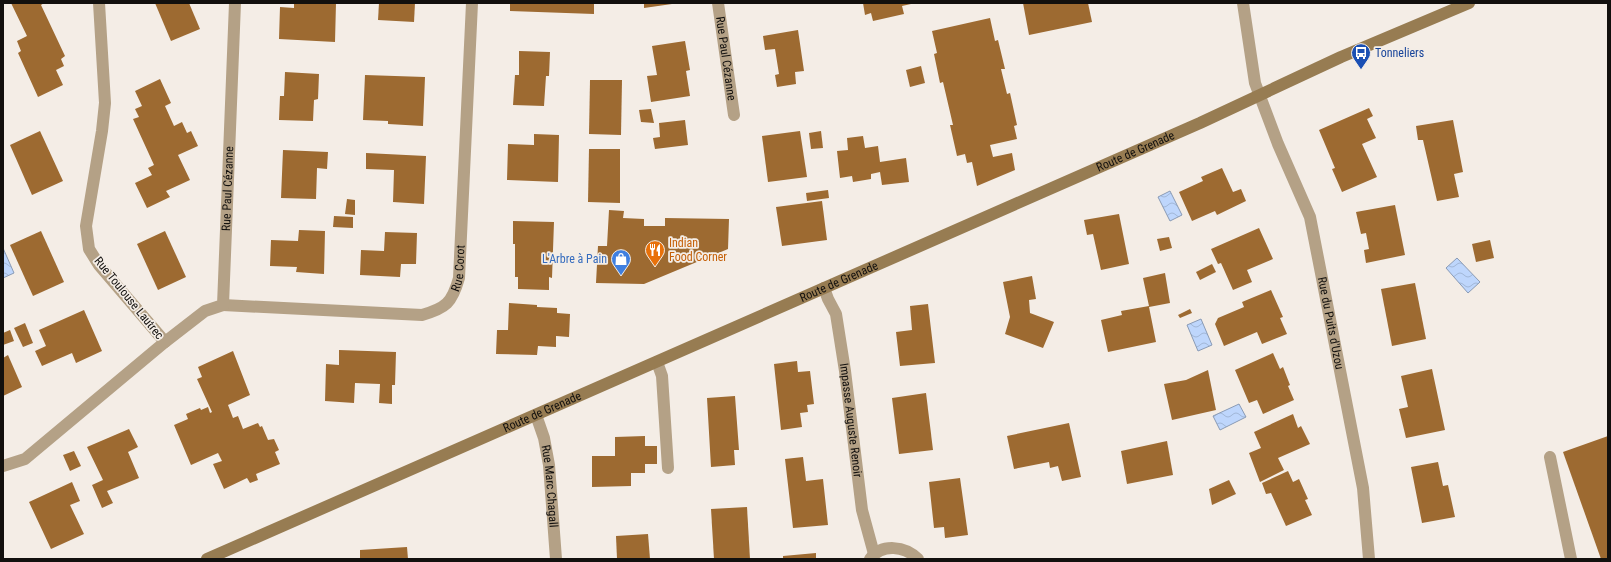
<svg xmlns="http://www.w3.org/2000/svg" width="1611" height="562" font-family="'Roboto Condensed',sans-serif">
<defs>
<pattern id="water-waves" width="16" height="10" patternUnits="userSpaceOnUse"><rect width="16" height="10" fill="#bed6fc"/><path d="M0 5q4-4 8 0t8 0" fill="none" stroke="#a2b7d7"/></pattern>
</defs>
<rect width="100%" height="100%" fill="#f4ede6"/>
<g fill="url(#water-waves)" stroke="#8a9bb5">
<path d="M1170 191 1182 215 1170 221 1158 197Z"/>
<path d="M3 248 14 273 3 278Z"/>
<path d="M1457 258 1480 282 1468 293 1446 268Z"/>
<path d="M1201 319 1212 345 1198 351 1187 325Z"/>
<path d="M1239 404 1246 417 1220 430 1213 416Z"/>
</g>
<g fill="#9d6a31">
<path d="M11 3H44L41 5 65 56 61 59 64 66 56 70 63 85 38 97 18 53 21 51 17 41 27 36Z"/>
<path d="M155 3H189L200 29 171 41Z"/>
<path d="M294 3H336L335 42 279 39 280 7 294 8Z"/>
<path d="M379 3H415L414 22 378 20Z"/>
<path d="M510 3H594V14L510 11Z"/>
<path d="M644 3H672V4L644 8Z"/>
<path d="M863 3H911V4L902 6 904 14 873 21 871 13 865 15Z"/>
<path d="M1023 3H1088L1092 22 1029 35Z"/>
<path d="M990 18 995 41 998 40 1005 69H1001L1007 94 1010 93 1017 125 1014 126 1017 139 990 145 993 157 1012 153 1015 170 977 186 972 162 967 163 965 154 957 156 950 125H953L943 82 940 83 934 54 937 53 932 31Z"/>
<path d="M798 30 804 71 795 72 796 84 777 87 775 75 779 74 775 49 765 50 763 36Z"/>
<path d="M685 41 690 70 686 71 690 96 651 102 647 76 657 75 652 46Z"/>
<path d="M519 51 550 52 549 76H546L544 106 513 105 515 75H519Z"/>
<path d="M921 66 925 83 910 87 906 70Z"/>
<path d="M285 72 319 74 318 99 314 100 313 121 279 120 280 96H284Z"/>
<path d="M365 75 425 77 423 126 388 124V121L363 120Z"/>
<path d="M160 79 171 103 165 106 174 126 182 122 187 133 191 131 198 146 178 155 190 180 166 191 170 197 147 208 135 183 152 175 148 168 154 165 133 119 139 117 135 109 142 106 135 91Z"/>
<path d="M590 80H622L621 135 589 134Z"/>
<path d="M1369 108 1373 116 1367 119 1376 138 1362 144 1377 177 1342 192 1332 169 1335 168 1319 130Z"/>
<path d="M651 109 654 123 641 122 639 110Z"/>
<path d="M685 120 688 145 655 149 653 138 660 137 659 123Z"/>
<path d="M1453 120 1463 172 1454 174 1459 197 1437 201 1423 140H1418L1416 126Z"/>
<path d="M40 131 63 181 32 195 10 145Z"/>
<path d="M800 131 807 177 768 182 762 136Z"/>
<path d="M821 131 823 148 811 149 809 133Z"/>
<path d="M534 134 559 135 558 182 507 180 508 144 534 145Z"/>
<path d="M863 136 865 148 878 146 880 162 906 158 909 182 882 185 880 172 871 174V179L853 182 852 176 840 178 837 151 848 150 847 138Z"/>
<path d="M589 149H620V203L588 202Z"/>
<path d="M283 150 328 152 327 169 317 168 316 199 281 198Z"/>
<path d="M366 153 426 156 424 204 393 202 394 170 366 169Z"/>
<path d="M1222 168 1233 192 1241 189 1246 201 1217 215 1215 211 1192 221 1179 192 1203 181 1201 177Z"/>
<path d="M828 190 829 198 807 201 806 193Z"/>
<path d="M347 199 355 200V215L345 214Z"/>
<path d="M822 201 827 240 782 246 776 207Z"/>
<path d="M1395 205 1405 255 1366 263 1364 250 1369 249 1366 233 1361 234 1356 212Z"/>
<path d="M609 210 624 211 623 218 644 219V226H665V218L729 219 728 249 644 284 596 283 598 246H607Z"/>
<path d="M1119 214 1129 264 1101 270 1093 234 1087 235 1084 220Z"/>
<path d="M334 216 353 217V228L333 227Z"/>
<path d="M513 221 554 222 552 278 549 277V290L518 289V277H515V244H513Z"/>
<path d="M1259 228 1273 259 1247 270 1252 282 1233 290 1221 263 1218 264 1211 249Z"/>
<path d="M299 230 325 231 324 274 296 272 297 267 270 266 271 240 298 241Z"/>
<path d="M41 231 64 282 33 296 10 245Z"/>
<path d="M165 231 186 277 158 290 137 244Z"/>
<path d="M385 232 417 233 416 264H401L400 277 360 275 361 250 384 251Z"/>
<path d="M1169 237 1172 248 1160 251 1157 239Z"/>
<path d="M1490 240 1494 258 1476 262 1472 244Z"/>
<path d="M1212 264 1216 272 1200 280 1196 272Z"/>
<path d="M1165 273 1170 303 1149 307 1156 342 1108 352 1101 320 1122 315 1121 311 1149 306 1143 278Z"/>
<path d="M1032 276 1036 299 1029 300 1030 313 1054 322 1043 348 1005 334 1010 317 1003 282Z"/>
<path d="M1415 283 1426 339 1392 346 1381 289Z"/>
<path d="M1271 290 1283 317 1280 318 1287 334 1262 344 1257 332 1224 346 1215 324 1218 318 1244 307 1242 302Z"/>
<path d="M509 303 537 305V307L557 308V313L570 314 569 337 556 336V347L538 346 537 355 496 354 497 330H508Z"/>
<path d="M928 304 935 363 900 366 896 332 912 330 910 306Z"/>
<path d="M1190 309 1192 313 1180 318 1178 315Z"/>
<path d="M84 310 102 351 76 363 72 353 42 366 35 351 46 346 39 330Z"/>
<path d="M25 323 33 343 23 347 14 328Z"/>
<path d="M10 330 14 341 3 345V333Z"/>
<path d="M339 350 396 352 395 385H392V404L379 403 380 384 355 383 354 403 325 401 326 364 339 365Z"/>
<path d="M233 351 250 395 228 405 233 418 238 416 243 429 258 423 260 427 262 426 268 440 274 439 279 450 275 452 280 464 256 474 258 480 250 483 247 478 224 489 213 464 222 461 218 453 191 465 174 425 188 419 186 414 200 408 201 410 208 407 210 413 212 412 197 379 202 377 198 367Z"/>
<path d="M1273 353 1280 369 1283 367 1290 385 1288 386 1294 400 1263 414 1257 400 1249 403 1235 370Z"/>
<path d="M8 355 22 387 3 396V358Z"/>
<path d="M797 361 798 372 810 371 814 404 807 405 808 412 800 413 802 427 781 430 774 364Z"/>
<path d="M1432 369 1445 430 1406 438 1399 409 1408 407 1401 376Z"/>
<path d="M1208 370 1216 410 1172 420 1164 384 1186 380Z"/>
<path d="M926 393 933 450 899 454 892 398Z"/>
<path d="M735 396 739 450H734L735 465 711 467 707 398Z"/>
<path d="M1293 414 1298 428 1301 426 1310 444 1278 458 1284 470 1260 482 1249 453 1261 448 1254 432Z"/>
<path d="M1069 423 1081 477 1062 481 1058 466 1050 468 1049 462 1014 469 1007 436Z"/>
<path d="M129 429 138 447 128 452 139 478 107 491 113 503 102 508 92 485 103 480 87 447Z"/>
<path d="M645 436V446H657V464H645V473H631V486L592 487V456H615V437Z"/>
<path d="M1608 436V559H1601L1563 452Z"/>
<path d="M1167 441 1173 475 1127 484 1121 451Z"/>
<path d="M74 451 81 466 70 471 63 455Z"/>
<path d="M803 457 806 481 823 479 828 525 793 528 785 459Z"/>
<path d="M1438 462 1443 486 1448 485 1455 517 1422 523 1411 467Z"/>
<path d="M1288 471 1293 482 1299 479 1308 499 1305 500 1312 515 1286 526 1271 493 1266 494 1262 483Z"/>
<path d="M960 478 968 535 945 538 944 527 934 528 929 482Z"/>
<path d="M1229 480 1236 494 1212 505 1209 489Z"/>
<path d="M72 482 80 501 70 505 84 534 51 549 29 502Z"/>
<path d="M747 507 750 559H714L711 509Z"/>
<path d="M648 534 650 559H617L616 536Z"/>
<path d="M407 547 408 559H360V550Z"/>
<path d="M816 553V559H783V556Z"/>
</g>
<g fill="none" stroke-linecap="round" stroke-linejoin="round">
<g stroke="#b4a186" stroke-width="12">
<path id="s1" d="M718 3 734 115"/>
<path id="s2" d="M1243 3 1255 83 1278 144 1310 217 1363 488 1369 559"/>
<path id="s3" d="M824 288 828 299 836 314 845 371 862 510 874 554"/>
<path id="s4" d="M223 305 422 315C446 308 452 303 459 278L472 3"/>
<path id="s5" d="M165 342 205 311 223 305 235 3"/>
<path d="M657 362 662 376 668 468"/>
<path id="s6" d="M536 415 544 438 549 465 556 559"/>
<path d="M1550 457 1571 559"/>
<path d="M3 466 25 459 165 342 99 265 89 249 86 226 102 131 105 103 99 3"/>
<path d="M870 559C882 543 905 546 918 559"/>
</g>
<path stroke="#977c52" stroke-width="12" id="s7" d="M207 559 1200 123 1341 57 1469 3"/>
</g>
<defs>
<g id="bus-pin" transform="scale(1)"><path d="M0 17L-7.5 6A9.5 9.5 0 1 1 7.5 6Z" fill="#1a4fb4" stroke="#f4ede6"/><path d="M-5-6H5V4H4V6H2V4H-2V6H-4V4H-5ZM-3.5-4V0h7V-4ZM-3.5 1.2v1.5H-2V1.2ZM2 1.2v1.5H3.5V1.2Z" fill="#fff"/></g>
<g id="restaurant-pin" transform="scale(1)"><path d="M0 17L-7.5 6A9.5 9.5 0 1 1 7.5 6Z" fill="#e8710a" stroke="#f4ede6"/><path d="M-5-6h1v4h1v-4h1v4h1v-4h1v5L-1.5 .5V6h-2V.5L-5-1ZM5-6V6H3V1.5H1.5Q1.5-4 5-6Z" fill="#fff"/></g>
<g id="shop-pin" transform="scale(1)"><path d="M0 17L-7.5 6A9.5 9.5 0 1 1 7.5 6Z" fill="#3f7fe0" stroke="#f4ede6"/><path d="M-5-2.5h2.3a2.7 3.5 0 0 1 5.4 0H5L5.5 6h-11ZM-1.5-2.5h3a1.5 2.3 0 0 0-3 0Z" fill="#fff"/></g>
</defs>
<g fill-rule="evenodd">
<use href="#bus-pin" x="1361" y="53"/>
<use href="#restaurant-pin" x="655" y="250"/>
<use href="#shop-pin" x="621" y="259"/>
</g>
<g text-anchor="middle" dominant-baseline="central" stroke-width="3.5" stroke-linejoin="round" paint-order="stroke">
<g font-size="12" fill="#164399" stroke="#f4ede6" text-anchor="start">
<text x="1375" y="53">Tonneliers</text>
</g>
<g font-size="12" fill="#12100e" stroke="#f4ede6">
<text stroke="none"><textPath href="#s1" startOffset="56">Rue Paul Cézanne</textPath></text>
<text stroke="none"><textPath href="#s7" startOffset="1014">Route de Grenade</textPath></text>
<text stroke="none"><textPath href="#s5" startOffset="186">Rue Paul Cézanne</textPath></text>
<text stroke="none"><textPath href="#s4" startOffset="265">Rue Corot</textPath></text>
<text stroke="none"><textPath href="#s7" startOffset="690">Route de Grenade</textPath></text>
<text transform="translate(129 298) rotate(51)">Rue Toulouse Lautrec</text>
<text stroke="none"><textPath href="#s2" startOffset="334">Rue du Puits d'Uzou</textPath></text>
<text stroke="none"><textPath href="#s7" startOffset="366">Route de Grenade</textPath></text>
<text stroke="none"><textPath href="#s3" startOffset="136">Impasse Auguste Renoir</textPath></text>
<text stroke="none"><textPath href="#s6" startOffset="73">Rue Marc Chagall</textPath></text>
</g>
<g font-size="12" fill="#c56008" stroke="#f4ede6" text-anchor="start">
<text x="669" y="243">Indian<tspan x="669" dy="14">Food Corner</tspan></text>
</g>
<g font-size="12" fill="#366cbe" stroke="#f4ede6" text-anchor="end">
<text x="607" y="259">L'Arbre à Pain</text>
</g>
</g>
<rect width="1611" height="562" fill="none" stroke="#12100e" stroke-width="8"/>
</svg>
